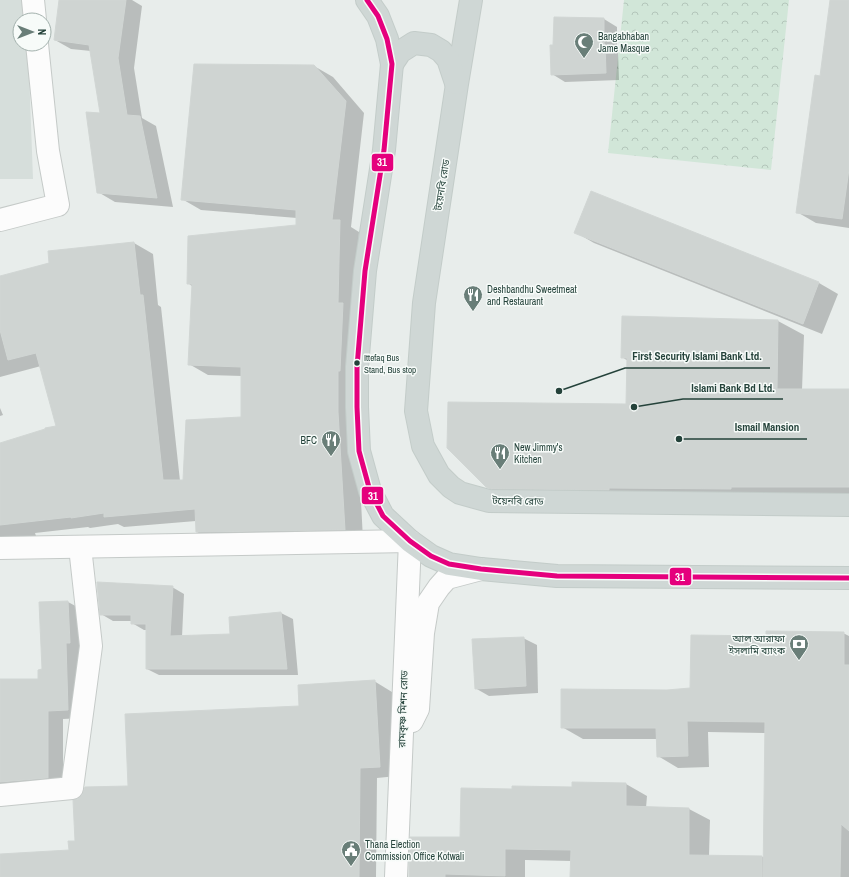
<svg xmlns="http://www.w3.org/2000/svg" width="849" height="877" font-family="'Archivo Narrow','Noto Sans Bengali',sans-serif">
<defs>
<pattern id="park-crowns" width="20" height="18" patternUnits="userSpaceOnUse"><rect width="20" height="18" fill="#d1e6d8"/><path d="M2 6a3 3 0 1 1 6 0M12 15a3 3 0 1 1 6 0" fill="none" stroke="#b3c6ba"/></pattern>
</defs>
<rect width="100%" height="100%" fill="#e8edeb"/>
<path fill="#d6dedb" d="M0 0H26L27 20H20V44H28L33 179H0Z"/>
<path fill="url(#park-crowns)" d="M624 0H789L771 170 608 153Z"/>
<g fill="#0003">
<path d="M60 0H132L142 6 134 68 142 118 156 126 173 207 115 202 98 192 102 114 91 51 71 49 55 40Z"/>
<path d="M831 0H849V228L816 223 797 212 821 77Z"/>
<path d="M555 18 604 19 617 27V51L618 52 619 80 565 82 552 74Z"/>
<path d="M314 66 333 77 364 113 351 227 359 232 356 312 357 423 363 540 215 542 197 532 196 521 124 527 118 524 90 528 88 527 35 533 36 536 0 538V445L58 426 41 366 0 377V277L50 263 49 252 134 243 153 254 158 305 161 307 180 481H184L242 418V376L208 375 189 364 193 287 188 283 297 226V218L201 210 182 199Z"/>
<path d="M575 232 819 283 838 294 822 334 594 243Z"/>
<path d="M623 317 778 321 804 335 802 390H849V501L513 502 487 487 627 405 628 361 622 357Z"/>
<path d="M0 408 3 415 0 416Z"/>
<path d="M172 587 184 594 182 637 232 635 230 618 281 613 293 619 298 675H159L147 669V630H144L132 623V621H113L101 614Z"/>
<path d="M68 602 83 610 82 718 63 719V786L0 793V680H39L43 670 40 603Z"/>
<path d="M843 633 849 636V877H571V861L525 860V877H410L461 838 513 790 573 788V783L626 784 647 796 646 808 689 809 710 820 709 856 764 857 766 733 708 732 709 767 678 768 658 756 657 739H583L562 727 667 691 691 689 767 637Z"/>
<path d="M523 638 537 645 538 693 489 696 475 688Z"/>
<path d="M374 681 392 692 397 776 377 778 376 877H20L70 850 76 842 129 787 300 707Z"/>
</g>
<g fill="#cfd4d2" stroke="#d1d6d4">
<path d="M59 0H126L118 58 127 115 140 116 157 198 97 193 86 112 100 113 89 45 54 40Z"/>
<path d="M830 0H849V169L842 219 796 213 815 75 820 76Z"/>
<path d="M554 17 604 18V44H605L606 73 551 75 550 45H553Z"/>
<path d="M194 64 314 65 346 101 332 220H340L338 303H343L340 371H338V412L345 530 196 532 195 509 104 517V513L71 518V517L0 525V443L45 429V428L56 426 36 353 8 360 0 330V276L49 263 48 251 134 242 140 295H143L163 480H183L186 420 241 417V367L188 365 192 284H187L188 236 296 225V210L181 200Z"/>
<path d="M591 191 819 282 803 324 574 233Z"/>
<path d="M622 316 778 320 777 389H849V487H731V489L609 488V490L491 489 486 487 447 448 448 402 626 404 627 358H621Z"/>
<path d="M97 582 173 586 170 636 230 634 229 617 281 612 287 669H146V624H131V615H100Z"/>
<path d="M68 601 70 643H66L68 710 48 711V778L0 782V679H38V670L42 669 39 602Z"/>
<path d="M766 631 844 632V665H849V831L841 824 840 877H763L765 722 687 721 688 756 657 757 656 728H561V689L667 690 690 688 691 635 766 636Z"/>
<path d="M524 637 526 686 475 689 472 639Z"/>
<path d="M375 680 380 767 360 768 359 877H0V854L69 850 68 841H75L73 800 78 799 82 795 85 787 128 786 125 714 299 706 298 685Z"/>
<path d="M572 782 626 783V806L689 808V855L762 856V877H570L571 850 505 849V876L445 874V877H409L410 837H460L461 788 512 789V786L572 787Z"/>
</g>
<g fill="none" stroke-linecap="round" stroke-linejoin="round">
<g stroke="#c5cac8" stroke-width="24">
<g id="street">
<path d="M33 0 35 20"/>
<path d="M0 220 58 205 48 151 37 44"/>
<path d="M0 548 410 541 396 877"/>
<path d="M412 721 418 709 423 633 428 603 439 587 447 578 481 569"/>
<path d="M0 795 72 788 91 646 80 547"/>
</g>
</g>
<g stroke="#c3ccc9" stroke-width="24">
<g id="primary">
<path d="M367 0 378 16 387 39 392 64 384 150 365 271 357 367V407L359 451 370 491 383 516 410 541 431 556 449 564 481 569 557 576 849 578"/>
<path d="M471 0 457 84 424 303 416 411 423 446 439 475 451 487 460 493 489 501 849 505"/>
<path d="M392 64 400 52 414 43 431 45 441 51 448 59 456 83"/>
</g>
</g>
<use href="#street" stroke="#fcfcfc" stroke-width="22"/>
<use href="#primary" stroke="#cfd7d5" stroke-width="22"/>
<g stroke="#f7fbf9" stroke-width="8">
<path id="bus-1" d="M367 0 378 16 387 39 392 64 384 150 365 271 357 367V407L359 451 370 491 383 516 410 541 431 556 449 564 481 569 557 576 849 578"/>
</g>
<use href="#bus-1" stroke="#e5007d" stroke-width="5"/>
</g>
<defs>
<g id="mosque-pin" transform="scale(1)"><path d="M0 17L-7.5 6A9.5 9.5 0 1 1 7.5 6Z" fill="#697e78" stroke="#f7fbf9"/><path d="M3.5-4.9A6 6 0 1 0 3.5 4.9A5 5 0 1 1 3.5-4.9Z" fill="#fff"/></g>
<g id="restaurant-pin" transform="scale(1)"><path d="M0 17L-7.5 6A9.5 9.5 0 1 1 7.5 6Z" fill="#697e78" stroke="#f7fbf9"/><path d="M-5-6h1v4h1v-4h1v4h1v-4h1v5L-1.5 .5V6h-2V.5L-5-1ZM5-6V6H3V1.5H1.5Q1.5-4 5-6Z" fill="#fff"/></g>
<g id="bank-pin" transform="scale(1)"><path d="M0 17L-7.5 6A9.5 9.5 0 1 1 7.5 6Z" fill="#697e78" stroke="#f7fbf9"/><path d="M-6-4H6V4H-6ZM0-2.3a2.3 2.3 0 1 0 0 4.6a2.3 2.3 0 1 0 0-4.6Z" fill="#fff"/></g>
<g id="civic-pin" transform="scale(1)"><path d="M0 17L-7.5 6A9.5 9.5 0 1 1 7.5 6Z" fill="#697e78" stroke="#f7fbf9"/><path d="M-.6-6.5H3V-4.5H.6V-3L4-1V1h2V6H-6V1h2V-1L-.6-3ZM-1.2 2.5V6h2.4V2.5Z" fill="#fff"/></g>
</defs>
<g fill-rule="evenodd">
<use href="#mosque-pin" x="584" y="42"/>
<use href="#restaurant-pin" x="473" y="295"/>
<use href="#restaurant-pin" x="331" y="440"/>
<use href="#restaurant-pin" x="500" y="453"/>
<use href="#bank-pin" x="799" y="644"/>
<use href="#civic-pin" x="351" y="850"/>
</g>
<circle fill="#24423a" stroke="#f7fbf9" stroke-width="1.5" cx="357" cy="363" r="3.5"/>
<g text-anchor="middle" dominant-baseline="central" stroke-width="3" stroke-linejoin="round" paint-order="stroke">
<g font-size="9" fill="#24423a" stroke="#f7fbf9" text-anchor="start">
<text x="364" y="358">Ittefaq Bus<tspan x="364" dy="12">Stand, Bus stop</tspan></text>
</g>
<g font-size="10" fill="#24423a" stroke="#f7fbf9" text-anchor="start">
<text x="598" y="36">Bangabhaban<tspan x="598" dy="12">Jame Masque</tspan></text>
<text x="487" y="289">Deshbandhu Sweetmeat<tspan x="487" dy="12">and Restaurant</tspan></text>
<text x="317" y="440" text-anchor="end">BFC</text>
<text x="514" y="447">New Jimmy's<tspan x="514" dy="12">Kitchen</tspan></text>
<text x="785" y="638" text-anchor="end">আল আরাফা<tspan x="785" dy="12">ইসলামি ব্যাংক</tspan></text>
<text x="365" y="844">Thana Election<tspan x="365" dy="12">Commission Office Kotwali</tspan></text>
</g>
<g font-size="10" fill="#24423a" stroke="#f7fbf9">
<text transform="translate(442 185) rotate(-81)">টয়েনবি রোড</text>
<text transform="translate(518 501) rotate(1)">টয়েনবি রোড</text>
<text transform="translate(403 709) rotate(-88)">রামকৃষ্ণ মিশন রোড</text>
</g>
</g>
<path fill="none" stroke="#24423a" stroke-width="1.5" d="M559 391L625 368H770M634 407L683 399H783M679 439L726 439H807"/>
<g fill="#24423a" stroke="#f7fbf9" stroke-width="1.5">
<circle cx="559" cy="391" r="4"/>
<circle cx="634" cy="407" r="4"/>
<circle cx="679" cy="439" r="4"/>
</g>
<g font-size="11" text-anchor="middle" font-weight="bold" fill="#24423a" stroke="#f7fbf9" stroke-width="3" stroke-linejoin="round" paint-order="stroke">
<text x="697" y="360">First Security Islami Bank Ltd.</text>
<text x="733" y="392">Islami Bank Bd Ltd.</text>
<text x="767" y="431">Ismail Mansion</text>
</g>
<g stroke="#f7fbf9" stroke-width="1.5">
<rect x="371" y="153" width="23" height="19" rx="4" fill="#e5007d"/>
<rect x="361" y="486" width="23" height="19" rx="4" fill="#e5007d"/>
<rect x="669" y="567" width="23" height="19" rx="4" fill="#e5007d"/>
</g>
<g font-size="11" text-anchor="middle" font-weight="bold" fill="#fff">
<text x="382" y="166">31</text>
<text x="373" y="500">31</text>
<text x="680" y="581">31</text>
</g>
<g transform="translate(32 32) rotate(90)"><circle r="19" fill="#f7fbf9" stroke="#a3b1ad"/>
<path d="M0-3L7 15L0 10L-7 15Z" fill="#697e78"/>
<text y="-6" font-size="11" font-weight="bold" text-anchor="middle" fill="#24423a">N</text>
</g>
</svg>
